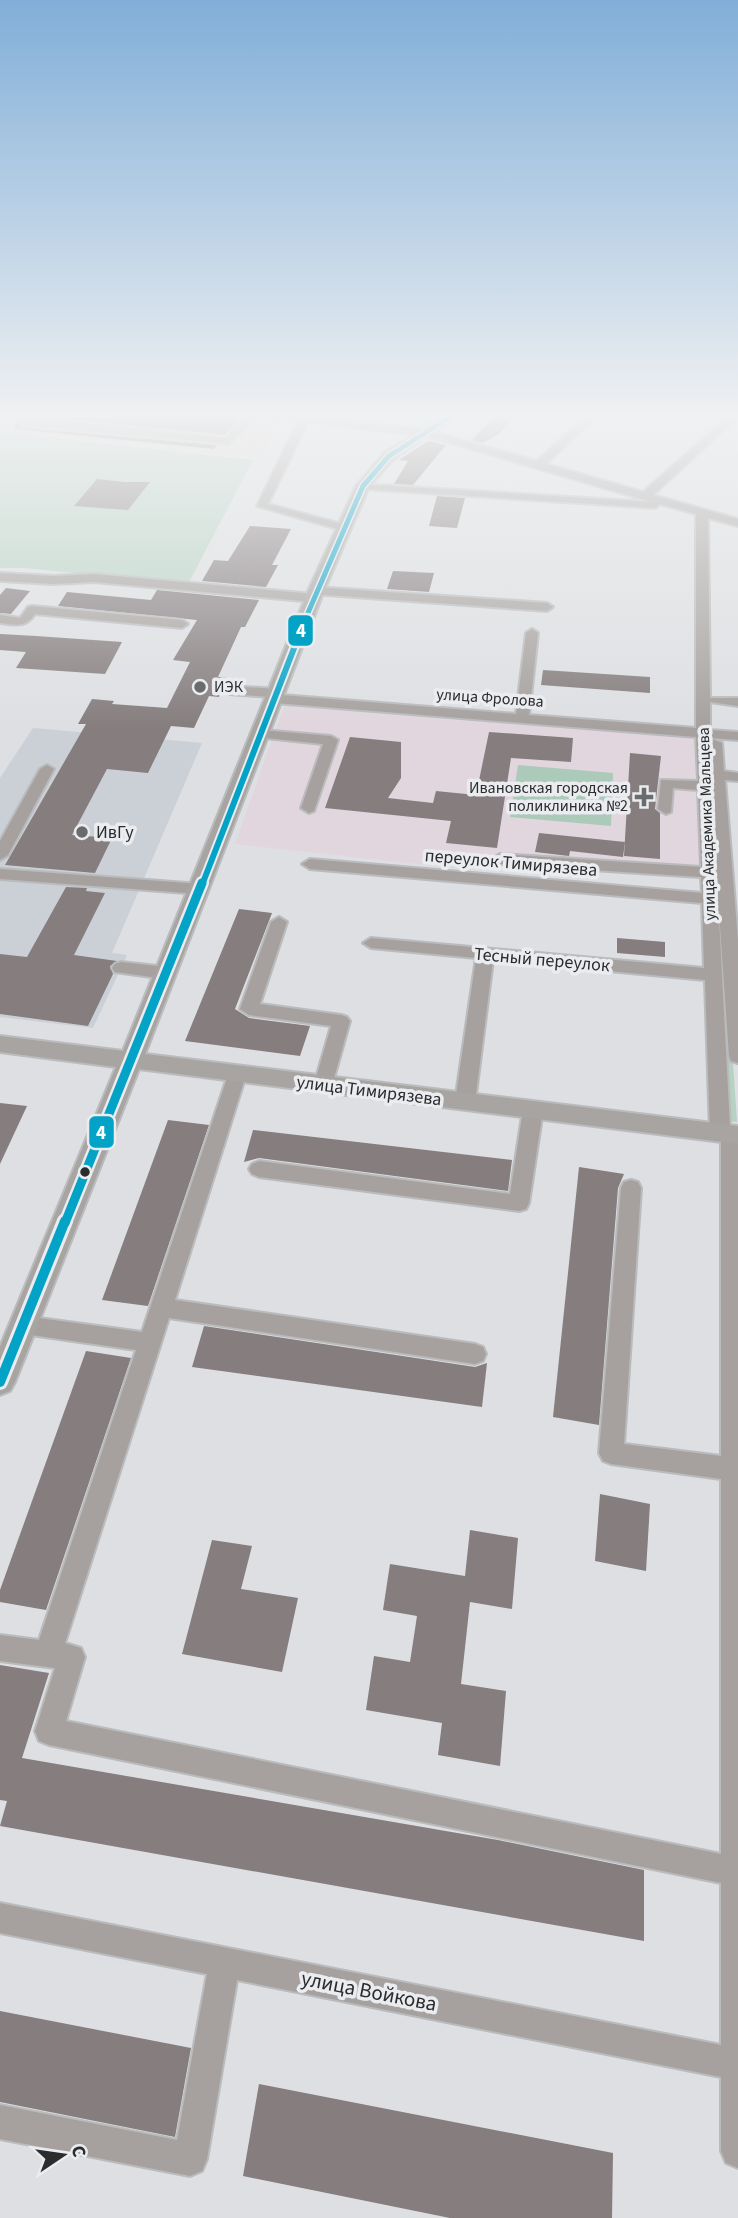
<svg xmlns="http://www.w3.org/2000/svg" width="738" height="2218" font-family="'Source Sans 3',sans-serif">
<rect width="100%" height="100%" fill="#dddfe2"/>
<path fill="#e2d7d2" d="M0 417H284L260 458 0 430Z"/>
<path fill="#cbd0d6" d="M33 728 202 743 112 953 127 955 93 1028 0 1017V778Z"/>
<path fill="#e1d6de" d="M285 704 694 736 699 877 486 859 472 870 235 844Z"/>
<g fill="#b5d2c2">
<path d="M0 432 253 460 188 584 24 568H0Z"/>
<path d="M713 875H720L737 1122 724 1121Z"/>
</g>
<path fill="#abcab9" d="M518 765 613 773 611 826 510 817Z"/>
<g fill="#857d7e">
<path d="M16 417H20L16 422 24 428 217 445 214 449 15 429Z"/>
<path d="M48 417H239L225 435Z"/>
<path d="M493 417H513L499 434 483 443 472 440Z"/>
<path d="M428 441 446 445 413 485 394 484 408 461 399 460Z"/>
<path d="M97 479 125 482H150L128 510 74 506Z"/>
<path d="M437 496 465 498 457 528 429 526Z"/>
<path d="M250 526 291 529 272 565H278L266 587 202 581 214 560 228 561Z"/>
<path d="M393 571 434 573 429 592 387 589Z"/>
<path d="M6 588 30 591 11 614 0 613V595Z"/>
<path d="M157 590 259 600 245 627H241L218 677 227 678 220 689 219 697 209 696 194 728 171 726 148 773 107 769 72 835 112 838 95 873 5 865 86 724H78L92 699 114 701 112 704 167 708 190 662 173 660 197 620 58 606 67 592 151 600Z"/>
<path d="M0 634 36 636 122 642 105 674 16 668 26 652 0 650Z"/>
<path d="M543 670 650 677V693L541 685Z"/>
<path d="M489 732 573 738 571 762 511 758 497 848 446 843 451 821 325 808 350 737 401 742V778L388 798 433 803 436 791 476 795Z"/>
<path d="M630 753 661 756 655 809 660 813V859L624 856Z"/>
<path d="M539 833 625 842 623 857 570 851 569 856 535 852Z"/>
<path d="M66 887 87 888 86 891 105 893 74 955 117 961 110 966 113 974 88 1026 0 1014V954L27 957Z"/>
<path d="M239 909 272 913 235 1009 249 1018 310 1026 300 1056 185 1041Z"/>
<path d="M617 938 665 942V957L617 953Z"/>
<path d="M0 1103 27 1106 0 1164Z"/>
<path d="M168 1120 209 1125 148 1306 102 1300Z"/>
<path d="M253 1130 512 1160 508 1191 259 1158 244 1162Z"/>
<path d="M579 1167 624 1174 618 1188 599 1425 553 1417Z"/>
<path d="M204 1326 475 1367 487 1363 482 1407 192 1367Z"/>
<path d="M86 1351 131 1358 46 1610 0 1602V1590Z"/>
<path d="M600 1494 650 1504 646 1571 595 1561Z"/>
<path d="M470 1530 518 1538 512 1609 470 1602 461 1684 506 1691 500 1766 438 1755 442 1723 366 1710 374 1656 410 1662 417 1616 383 1610 390 1564 465 1576Z"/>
<path d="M212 1540 252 1546 241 1589 298 1598 282 1672 182 1654Z"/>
<path d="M0 1665 49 1673 22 1758 498 1840 644 1870V1941L0 1826 7 1801 0 1800Z"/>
<path d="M0 2011 191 2048 175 2137 0 2102Z"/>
<path d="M259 2084 613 2153 612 2218H450L243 2176Z"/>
</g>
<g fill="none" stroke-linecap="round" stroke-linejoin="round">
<g stroke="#babbbd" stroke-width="4">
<g id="minor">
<path d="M23 417 226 438 242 417H319L427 430 537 461 585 417H596L546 464 643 492 728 417H738L653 495 738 519V526L708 518 710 698H738V706L710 702V730L738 732V740L710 738 722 743 724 771 738 773V781L725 780 738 941V1063L731 1061 729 1056 718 898 730 1127 738 1129V2168L726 2163 721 2151V2077L237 1980 207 2159 202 2171 190 2176 0 2139V2105L177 2140 207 1974 0 1933V1903L721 2045V1883L49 1745 39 1741 35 1731 55 1668 0 1661V1635L39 1640 136 1350 24 1334 16 1332 13 1325 16 1318 24 1316 142 1332 228 1075 230 1070H244L246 1075 175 1300 475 1344 483 1347 486 1354 483 1361 475 1364 169 1318 65 1643 81 1648 85 1657 66 1721 721 1854V1479L611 1464 603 1461 599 1453 621 1188 624 1182 631 1180 638 1182 641 1188 624 1444 721 1456V1140L713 1138 710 1133 705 980 493 960 475 1102 472 1107H458L455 1102 476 958 371 948 363 943 371 938 704 968 702 903 310 869 302 864 310 859 702 893 701 877 500 864 492 859 500 854 701 867 698 790 673 788 671 812 666 814 658 809 661 780 698 781 696 737 275 703 270 702V697L229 694 222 690 229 686 277 689 282 690V695L516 714 526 633 532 629 538 633 529 715 696 728V514L660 504 655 508 363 489 359 488V484L652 502 426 436 308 422 268 504 349 526 351 528 345 531 257 506 298 421 252 420 229 444 24 425 19 422Z"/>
<path d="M0 573 53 576 94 574 313 594 319 598 313 602 94 582 53 584 0 581Z"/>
<path d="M316 587 547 603 553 607 547 611 312 594V588Z"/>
<path d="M32 606 182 620 188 624 182 628 35 614C25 628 17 625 0 623V615L20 618 28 607Z"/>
<path d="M261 730 331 736 338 740 314 811 309 813 301 808 323 744 256 737 254 734Z"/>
<path d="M47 765 54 769 8 855 0 860V841L40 769Z"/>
<path d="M0 869 200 884 208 889 200 894 0 879Z"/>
<path d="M279 917 287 922 260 1004 341 1015 347 1017 350 1021 332 1085 330 1090H316L314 1085 331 1026 249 1015 240 1009 271 922Z"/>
<path d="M121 962 166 967 175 973 166 979 115 972 112 968 115 964Z"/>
<path d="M533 1103 540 1105 543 1110 529 1203 526 1209 519 1211 259 1177 252 1174 249 1169 252 1164 259 1161 510 1194 523 1110 526 1105Z"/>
</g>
</g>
<g stroke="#babbbd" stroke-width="4">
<path id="major" d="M441 417H456L394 459 369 487 324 591 145 1054 738 1126V1144L139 1069 15 1382 10 1391 0 1395V1347L116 1067 0 1052V1036L123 1051 308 591 356 486 384 453Z"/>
</g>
<use href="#minor" fill="#a6a19e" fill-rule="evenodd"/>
<use href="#major" fill="#a7a4a1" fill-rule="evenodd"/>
<g stroke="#eaecf0" stroke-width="8">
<path id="bus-1-far3" d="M304 622 363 486 389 456 450 417"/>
</g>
<g stroke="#eaecf0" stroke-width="10">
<path id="bus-1-far2" d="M202 885 305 620"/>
</g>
<g stroke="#eaecf0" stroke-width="14">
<path id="bus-1-far1" d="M65 1223 202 883"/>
</g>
<g stroke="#eaecf0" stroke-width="16">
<path id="bus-1" d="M0 1382 65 1221"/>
</g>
<use href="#bus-1-far3" stroke="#02a3c6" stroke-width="5"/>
<use href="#bus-1-far2" stroke="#02a3c6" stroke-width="6"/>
<use href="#bus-1-far1" stroke="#02a3c6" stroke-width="9"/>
<use href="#bus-1" stroke="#02a3c6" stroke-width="10"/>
</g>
<linearGradient id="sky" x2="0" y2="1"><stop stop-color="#81aed8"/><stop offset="0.57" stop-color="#f0f1f2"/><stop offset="1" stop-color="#f0f1f2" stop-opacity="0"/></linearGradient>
<rect width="738" height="728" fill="url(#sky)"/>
<g fill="#696b6c" stroke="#eaecf0" stroke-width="2.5">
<circle cx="200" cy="687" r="7"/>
<path d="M640.5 786.5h7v7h7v7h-7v7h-7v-7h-7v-7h7z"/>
<circle cx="82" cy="832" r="7"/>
</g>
<circle fill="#2b2c2d" stroke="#eaecf0" stroke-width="2.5" cx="85" cy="1172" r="6"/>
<g text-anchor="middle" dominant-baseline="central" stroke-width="7" stroke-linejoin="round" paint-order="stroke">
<g font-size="16" fill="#2b2c2d" stroke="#eaecf0" text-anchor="start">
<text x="214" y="687">ИЭК</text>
<text x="628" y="788" text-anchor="end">Ивановская городская<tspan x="628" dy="18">поликлиника №2</tspan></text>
</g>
<g font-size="16" fill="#2b2c2d" stroke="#eaecf0">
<text transform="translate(490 698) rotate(4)">улица Фролова</text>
<text transform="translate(707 824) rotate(-92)">улица Академика Мальцева</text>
</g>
<g font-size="18" fill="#2b2c2d" stroke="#eaecf0" text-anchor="start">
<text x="96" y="832">ИвГу</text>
</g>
<g font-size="18" fill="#2b2c2d" stroke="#eaecf0">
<text transform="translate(511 863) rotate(5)">переулок Тимирязева</text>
<text transform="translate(542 960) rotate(5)">Тесный переулок</text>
<text transform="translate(369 1091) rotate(7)">улица Тимирязева</text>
</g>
<g font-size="21" fill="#2b2c2d" stroke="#eaecf0">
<text transform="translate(369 1991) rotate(11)">улица Войкова</text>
</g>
</g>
<g stroke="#eaecf0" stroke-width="2.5">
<rect x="287" y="614" width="27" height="33" rx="7" fill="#02a3c6"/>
<rect x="88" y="1115" width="27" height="34" rx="7" fill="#02a3c6"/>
</g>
<g font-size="19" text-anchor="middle" font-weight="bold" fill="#fff">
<text x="301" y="637">4</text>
<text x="101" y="1139">4</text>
</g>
<g transform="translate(63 2155) rotate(77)" stroke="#eaecf0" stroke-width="5" paint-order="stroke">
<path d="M0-5L12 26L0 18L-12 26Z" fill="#2b2c2d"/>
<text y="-10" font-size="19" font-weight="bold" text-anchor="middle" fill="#2b2c2d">С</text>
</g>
</svg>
